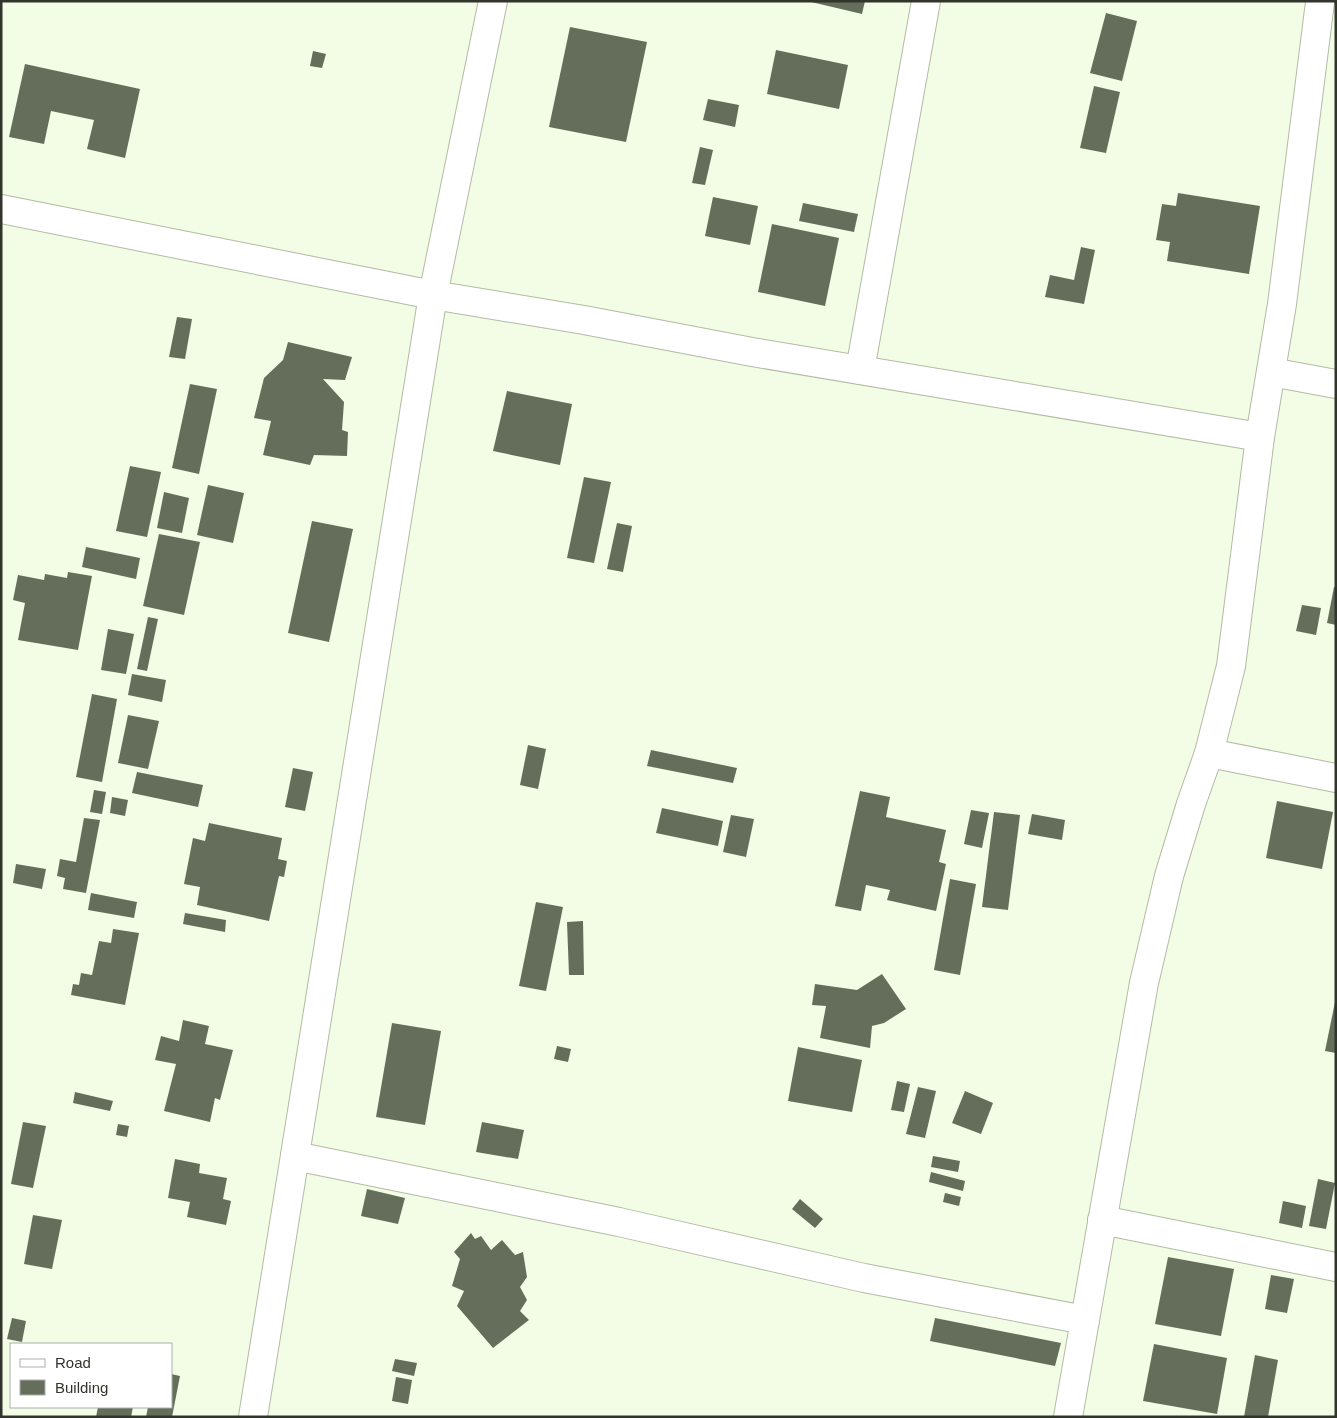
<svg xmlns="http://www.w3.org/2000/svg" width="1337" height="1418" font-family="Helvetica,sans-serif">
<rect width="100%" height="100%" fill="#f3fde6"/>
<g fill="#656e5a">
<path d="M807 1H865L862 14Z"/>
<path d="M1106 13 1137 21 1122 81 1090 73Z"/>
<path d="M570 27 647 42 626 142 549 127Z"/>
<path d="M776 50 848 65 839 109 767 94Z"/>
<path d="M313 51 326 54 322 68 310 66Z"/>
<path d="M25 64 140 89 125 158 87 149 94 120 51 111 44 144 9 137Z"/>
<path d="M1094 86 1120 92 1106 153 1080 148Z"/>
<path d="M708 99 739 105 735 127 703 120Z"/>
<path d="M700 147 713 150 705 185 692 183Z"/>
<path d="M1178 193 1260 206 1249 274 1167 261 1170 242 1156 240 1162 204 1176 206Z"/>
<path d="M713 197 758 206 750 245 705 236Z"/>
<path d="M803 203 858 214 854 232 799 221Z"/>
<path d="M772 224 839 238 825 306 758 292Z"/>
<path d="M1081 247 1095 250 1084 304 1045 297 1050 275 1074 280Z"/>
<path d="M177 317 192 319 185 359 169 357Z"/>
<path d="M288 342 352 357 345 380 323 379 344 402 342 430 348 432 347 456 314 455 310 465 263 455 271 421 254 418 264 378 283 360Z"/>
<path d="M190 384 217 389 199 474 172 468Z"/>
<path d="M507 391 572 404 560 465 493 451Z"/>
<path d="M130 466 161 472 147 537 116 531Z"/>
<path d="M584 477 611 482 594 563 567 558Z"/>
<path d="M208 485 244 493 233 543 197 535Z"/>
<path d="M164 492 189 498 182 533 157 528Z"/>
<path d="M312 521 353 529 329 642 288 633Z"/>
<path d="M617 523 632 526 623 572 607 569Z"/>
<path d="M159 534 200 542 184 615 143 606Z"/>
<path d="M86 547 140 558 136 579 82 567Z"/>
<path d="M68 572 92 576 78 650 18 640 25 603 13 600 18 575 44 580 45 574 67 578Z"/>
<path d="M1334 587H1336V625L1327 623Z"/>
<path d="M1302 605 1321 608 1316 635 1296 631Z"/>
<path d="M148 617 158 619 147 671 137 669Z"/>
<path d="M108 629 134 634 126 674 101 670Z"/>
<path d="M132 674 166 680 162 702 128 695Z"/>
<path d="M92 694 117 699 102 782 76 777Z"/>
<path d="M128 715 159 721 148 769 118 763Z"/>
<path d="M528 745 546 749 538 789 520 785Z"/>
<path d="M651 750 737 768 733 783 647 766Z"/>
<path d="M293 768 313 772 305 811 285 807Z"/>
<path d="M137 772 203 785 198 807 132 793Z"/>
<path d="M94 790 106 792 102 814 90 812Z"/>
<path d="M860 791 890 797 886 817 946 830 939 862 946 864 936 911 887 900 890 890 866 885 861 911 835 906Z"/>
<path d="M112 797 128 800 125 816 110 813Z"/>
<path d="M1277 801 1333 812 1322 869 1266 858Z"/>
<path d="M662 808 723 821 718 846 656 833Z"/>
<path d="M971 810 989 813 982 848 964 844Z"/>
<path d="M994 812 1020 815 1008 910 982 907Z"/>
<path d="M1032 814 1065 820 1062 840 1028 834Z"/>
<path d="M731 815 754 819 746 857 723 852Z"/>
<path d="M84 818 100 820 86 893 63 889 65 878 57 876 60 859 76 862Z"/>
<path d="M209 823 282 838 278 859 287 861 284 877 279 876 269 921 197 905 200 887 184 884 193 838 205 841Z"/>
<path d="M16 864 46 869 42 889 13 883Z"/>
<path d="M950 879 976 884 960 975 934 970Z"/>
<path d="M91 893 137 902 134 918 88 910Z"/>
<path d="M536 902 563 907 546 991 519 986Z"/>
<path d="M185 913 226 920 225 932 183 924Z"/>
<path d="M583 921 584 975H569L567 922Z"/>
<path d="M113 929 139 933 125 1005 71 995 73 984 79 985 81 973 92 975 99 941 111 943Z"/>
<path d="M882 974 906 1009 884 1023 872 1026 870 1048 820 1038 826 1006 812 1005 815 984 857 990Z"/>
<path d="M1335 1002H1336V1053L1325 1051Z"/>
<path d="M183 1020 209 1026 205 1044 233 1050 220 1100 215 1098 210 1122 164 1111 176 1064 155 1060 161 1036 179 1041Z"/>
<path d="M392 1023 441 1031 425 1125 376 1117Z"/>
<path d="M557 1046 571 1049 568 1062 554 1059Z"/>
<path d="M798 1047 862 1060 852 1112 788 1101Z"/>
<path d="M897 1081 910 1084 904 1112 891 1110Z"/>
<path d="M918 1087 936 1091 925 1138 906 1134Z"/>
<path d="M965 1091 993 1103 981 1134 952 1123Z"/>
<path d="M75 1092 113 1101 110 1111 73 1103Z"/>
<path d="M23 1122 46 1126 33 1188 11 1184Z"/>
<path d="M482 1122 524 1130 518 1159 476 1152Z"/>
<path d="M118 1124 129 1126 127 1137 116 1135Z"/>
<path d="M933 1156 960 1161 958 1172 931 1167Z"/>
<path d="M175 1159 200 1164 199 1173 227 1178 223 1199 231 1201 226 1225 187 1217 190 1202 168 1198Z"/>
<path d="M931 1172 965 1181 963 1191 929 1182Z"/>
<path d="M1318 1179 1335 1183 1326 1229 1309 1226Z"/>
<path d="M367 1189 405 1198 398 1224 361 1216Z"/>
<path d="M945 1193 961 1197 959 1206 943 1202Z"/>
<path d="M800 1199 823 1219 815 1228 792 1209Z"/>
<path d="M1283 1201 1306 1206 1302 1228 1279 1223Z"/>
<path d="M33 1215 62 1220 52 1269 24 1264Z"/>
<path d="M471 1233 475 1239 481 1236 491 1250 502 1240 515 1255 523 1252 527 1277 520 1287 527 1300 520 1311 529 1320 493 1348 457 1306 464 1291 452 1286 460 1259 454 1252Z"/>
<path d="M1168 1257 1234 1269 1221 1336 1155 1324Z"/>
<path d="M1271 1275 1294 1279 1287 1313 1265 1309Z"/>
<path d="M12 1318 26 1321 22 1342 7 1339Z"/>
<path d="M935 1318 1061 1343 1055 1366 930 1341Z"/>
<path d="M1154 1344 1227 1358 1217 1414 1143 1401Z"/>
<path d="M1255 1355 1278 1360 1268 1417H1244Z"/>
<path d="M395 1359 417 1363 414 1376 392 1371Z"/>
<path d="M171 1374 180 1376 172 1417H146L148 1407H171Z"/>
<path d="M396 1377 412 1380 408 1404 392 1401Z"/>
<path d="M98 1407H133L131 1417H96Z"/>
</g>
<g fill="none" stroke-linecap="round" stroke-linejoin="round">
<g stroke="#b1bba5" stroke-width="30">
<g id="street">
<path d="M1 209 433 295 584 320 752 352 1260 437"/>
<path d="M860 370 926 1"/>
<path d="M1271 372 1336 384"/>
<path d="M1209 753 1336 778"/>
<path d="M295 1156 619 1222 864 1278 1085 1320"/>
<path d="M1102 1220 1336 1267"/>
<path d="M253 1417 433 295 493 1"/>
<path d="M1068 1417 1144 983 1169 876 1191 804 1209 753 1231 666 1260 437 1282 304 1320 2"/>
</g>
</g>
<use href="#street" stroke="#fff" stroke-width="28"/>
</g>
<rect width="1337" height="1418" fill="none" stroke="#31352c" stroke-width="5"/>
<rect x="10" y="1343" width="162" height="65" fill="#ffffff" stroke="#adaeab"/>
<rect x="20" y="1359" width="25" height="8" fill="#ffffff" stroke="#adaeab"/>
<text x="55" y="1368" font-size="15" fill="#31352c">Road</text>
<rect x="20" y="1380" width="25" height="15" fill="#656e5a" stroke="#adaeab"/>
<text x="55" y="1393" font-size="15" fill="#31352c">Building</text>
</svg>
